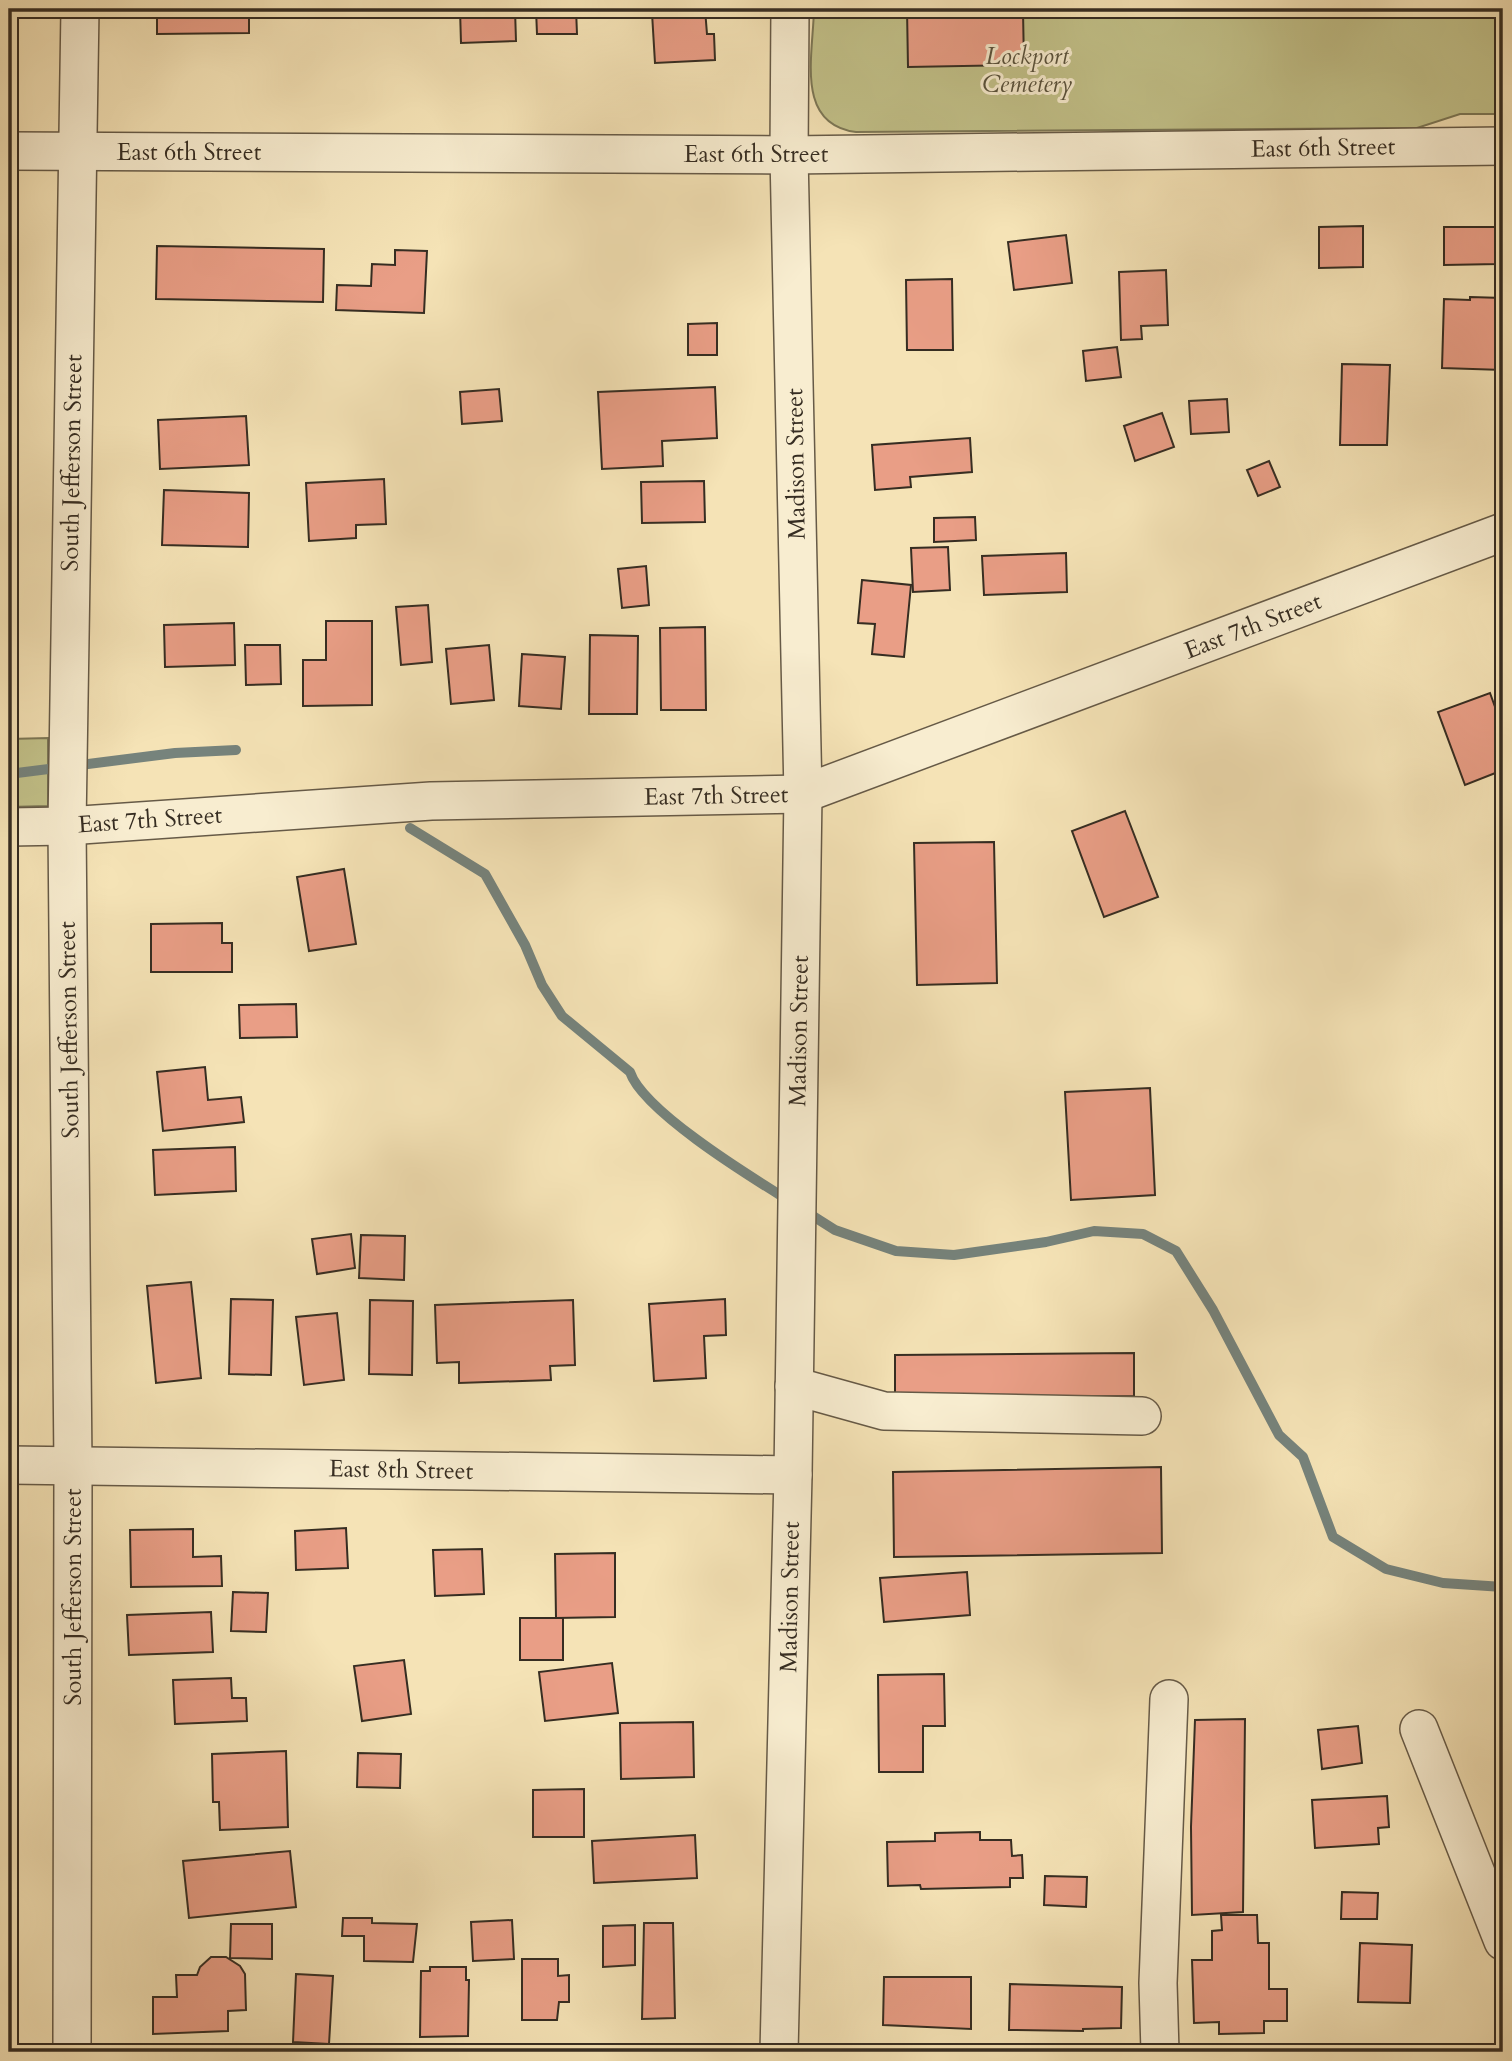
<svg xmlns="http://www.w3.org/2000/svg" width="1512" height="2061" font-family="Cardo,serif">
<rect width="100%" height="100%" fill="#f5e3b6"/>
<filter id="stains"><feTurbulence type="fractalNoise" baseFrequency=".00286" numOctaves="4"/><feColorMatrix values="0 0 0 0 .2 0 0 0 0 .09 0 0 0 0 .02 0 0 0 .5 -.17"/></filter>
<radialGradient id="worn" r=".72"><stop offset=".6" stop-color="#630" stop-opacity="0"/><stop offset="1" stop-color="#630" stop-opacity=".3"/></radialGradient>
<g fill="#c2c189" stroke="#7c7756" stroke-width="2">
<path d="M814 9H1503V114H1460L1417 128 856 132C795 124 813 56 814 9Z"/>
<path d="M48 738V806L9 807V739Z"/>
</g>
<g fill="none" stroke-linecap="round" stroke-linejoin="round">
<g stroke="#76837c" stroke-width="10">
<path d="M9 774 175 753 236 750"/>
<path d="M410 828 485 874 525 945 542 985 562 1016 630 1072C643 1111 751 1177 788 1200"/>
<path d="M805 1211 835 1230 896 1251 954 1255 1046 1242 1094 1231 1143 1234 1176 1251 1213 1310 1279 1435 1303 1457 1333 1537 1386 1569 1443 1583 1503 1587"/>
</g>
</g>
<g fill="#e99e86" stroke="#362d22" stroke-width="2">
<path d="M157 9H249V33L157 34Z"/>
<path d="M460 9H515L516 41 461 43Z"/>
<path d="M536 9H576L577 34H537Z"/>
<path d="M705 9 707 34H714L715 60 655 63 652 13Z"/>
<path d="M907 9H945V12L1023 11 1024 65 908 67Z"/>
<path d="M1363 226V267L1319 268V227Z"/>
<path d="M1444 227H1497L1498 264 1444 265Z"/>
<path d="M1066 235 1072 283 1014 290 1008 242Z"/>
<path d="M157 246 324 249 323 302 156 299Z"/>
<path d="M395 250 427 251 424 313 336 310 337 285 371 286 372 264 395 265Z"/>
<path d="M1166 270 1168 325 1141 326 1142 339 1121 340 1119 272Z"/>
<path d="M952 279 953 350H907L906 280Z"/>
<path d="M1470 297 1503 298V370L1442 368 1444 299 1470 300Z"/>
<path d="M717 323V355H688V324Z"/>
<path d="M1117 347 1121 377 1086 381 1083 351Z"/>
<path d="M1342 364 1390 365 1387 445H1340Z"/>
<path d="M715 387 717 438 662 441 663 466 602 469 598 392Z"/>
<path d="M499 389 502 421 462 424 460 392Z"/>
<path d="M1227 399 1229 432 1191 434 1189 401Z"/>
<path d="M1162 413 1174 447 1135 461 1124 426Z"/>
<path d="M246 416 249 465 160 469 158 420Z"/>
<path d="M970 438 972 472 910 477 911 487 875 490 872 445Z"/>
<path d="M1269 461 1280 487 1258 496 1247 470Z"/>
<path d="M384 479 386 524 356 525V538L309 541 306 483Z"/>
<path d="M704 481 705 522 642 523 641 482Z"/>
<path d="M164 490 249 493 248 547 162 545Z"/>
<path d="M975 517 976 540 934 542V518Z"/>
<path d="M948 547 950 590 913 592 911 548Z"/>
<path d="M1066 553 1067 592 984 595 982 556Z"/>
<path d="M646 566 649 605 622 608 618 569Z"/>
<path d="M862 580 911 585 904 657 872 654 875 624 858 623Z"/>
<path d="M428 605 432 662 401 665 396 607Z"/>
<path d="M326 621H372V705L303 706V660H326Z"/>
<path d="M234 623 235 665 165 667 164 625Z"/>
<path d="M705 627 706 710H661L660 628Z"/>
<path d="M590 635 638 636 637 714H589Z"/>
<path d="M245 645H280L281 684 246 685Z"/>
<path d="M489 645 494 700 451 704 446 649Z"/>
<path d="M522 654 565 657 561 709 519 706Z"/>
<path d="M1490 693 1503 729V770L1465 785 1438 712Z"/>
<path d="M1125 811 1158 897 1104 917 1072 831Z"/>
<path d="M994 842 997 983 917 985 914 843Z"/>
<path d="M344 869 356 944 309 951 297 877Z"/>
<path d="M222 923V943H232V972H151V924Z"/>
<path d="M296 1004 297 1037 240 1038 239 1005Z"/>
<path d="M205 1067 208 1100 241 1097 244 1122 163 1131 157 1072Z"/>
<path d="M1150 1088 1155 1195 1071 1200 1065 1092Z"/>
<path d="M235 1147 236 1191 155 1195 153 1150Z"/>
<path d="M351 1234 355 1268 317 1274 312 1239Z"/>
<path d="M361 1235 405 1236 404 1280 359 1278Z"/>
<path d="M191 1282 201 1378 156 1383 147 1286Z"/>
<path d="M231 1299 273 1300 271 1375 229 1374Z"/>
<path d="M725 1299 726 1335 704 1336 706 1378 654 1381 649 1304Z"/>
<path d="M370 1300 413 1301 412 1375 369 1374Z"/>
<path d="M573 1300 575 1365 550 1366 551 1380 459 1383V1362L437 1363 435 1305Z"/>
<path d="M337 1313 344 1380 304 1385 296 1317Z"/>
<path d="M1134 1353V1396L895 1398V1355Z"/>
<path d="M1161 1467 1162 1553 894 1557 893 1472Z"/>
<path d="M346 1528 348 1568 296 1570 295 1531Z"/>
<path d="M193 1529V1557L221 1556 222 1586 131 1587 130 1530Z"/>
<path d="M482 1549 484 1594 435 1596 433 1550Z"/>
<path d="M615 1553V1617L556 1618 555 1554Z"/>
<path d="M967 1572 970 1615 884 1622 880 1578Z"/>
<path d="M233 1592 268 1593 266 1632 231 1631Z"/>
<path d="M211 1612 213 1652 129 1655 127 1615Z"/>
<rect x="520" y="1618" width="43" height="42"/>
<path d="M404 1660 411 1714 362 1721 354 1666Z"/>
<path d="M612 1663 618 1713 545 1721 539 1672Z"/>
<path d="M944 1674 945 1726H923V1772H879L878 1675Z"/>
<path d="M231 1678 232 1698H246L247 1721 175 1724 173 1680Z"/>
<path d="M1245 1719 1243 1912 1192 1915 1191 1827 1195 1720Z"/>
<path d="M693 1722 694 1777 621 1779 620 1723Z"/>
<path d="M1358 1726 1362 1763 1322 1769 1318 1730Z"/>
<path d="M1503 1729V1765L1497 1748 1501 1747 1496 1732Z"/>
<path d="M286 1751 288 1827 220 1830 219 1802H213L212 1754Z"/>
<path d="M358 1753 401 1754 400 1788 357 1787Z"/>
<path d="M584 1789V1837H533V1790Z"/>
<path d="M1387 1796 1389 1827 1378 1828 1379 1844 1315 1848 1312 1800Z"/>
<path d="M980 1832V1840H1011L1012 1856 1022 1855 1023 1878H1010V1887L921 1889 920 1885 888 1886 887 1842 935 1841V1833Z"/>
<path d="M695 1835 697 1878 594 1883 592 1841Z"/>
<path d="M290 1851 296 1907 189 1918 183 1861Z"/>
<path d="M1045 1876 1087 1877 1086 1907 1044 1905Z"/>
<path d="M1342 1892 1378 1893 1377 1919H1341Z"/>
<path d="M1221 1915H1257L1258 1943H1269V1989H1287V2021H1264V2033L1219 2034V2022L1194 2023 1192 1960H1212V1931L1222 1930Z"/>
<path d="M343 1918H372V1923L417 1924 413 1962 364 1961V1936H342Z"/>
<path d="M512 1920 514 1959 473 1961 471 1922Z"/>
<path d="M644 1923H673L675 2018 642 2019Z"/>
<path d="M231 1924H272V1959L230 1958Z"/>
<path d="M635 1925V1965L603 1967V1926Z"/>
<path d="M1360 1943 1412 1945 1410 2003 1358 2002Z"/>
<path d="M211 1957H226L240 1966 245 1974 246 2010 228 2011V2031L153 2034V1997H177L176 1975H197L200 1967Z"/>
<path d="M522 1959H558V1976L569 1975V2002H559L557 2020H522Z"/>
<path d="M430 1967H466V1980H469L468 2036 420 2037 421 1971H430Z"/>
<path d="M296 1974 333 1976 329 2044 293 2042Z"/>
<path d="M884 1977H971V2029L883 2025Z"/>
<path d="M1010 1984 1122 1987 1121 2028 1083 2029V2031L1009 2030Z"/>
</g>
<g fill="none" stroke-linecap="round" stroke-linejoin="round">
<g stroke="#665a47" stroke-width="40">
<g id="minor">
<path d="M9 151 789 155 1503 146"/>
<path d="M9 827 67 826 431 801 803 794 1503 532"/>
<path d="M794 1386 884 1411 1142 1416"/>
<path d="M9 1465 793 1475"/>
<path d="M1419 1729 1503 1941"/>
<path d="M72 2052 73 1467 67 826 80 9"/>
<path d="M779 2052 793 1475 803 794 789 155 790 9"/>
<path d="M1160 2052 1158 1983 1169 1699"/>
</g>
</g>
<use href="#minor" stroke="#f8edd0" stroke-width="37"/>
</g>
<g text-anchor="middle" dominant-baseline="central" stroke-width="6" stroke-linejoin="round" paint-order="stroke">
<g font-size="24" font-style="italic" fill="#59523c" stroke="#f8edd0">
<text x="1027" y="56">Lockport<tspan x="1027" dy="28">Cemetery</tspan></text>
</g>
<g font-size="24" fill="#362d22" stroke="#f8edd0">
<text transform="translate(1323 148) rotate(-1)">East 6th Street</text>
<text x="189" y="152">East 6th Street</text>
<text x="756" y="154">East 6th Street</text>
<text transform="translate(72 463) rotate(-89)">South Jefferson Street</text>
<text transform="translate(796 464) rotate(-91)">Madison Street</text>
<text transform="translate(1253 626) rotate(-21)">East 7th Street</text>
<text transform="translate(716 796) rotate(-1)">East 7th Street</text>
<text transform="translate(150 820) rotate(-4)">East 7th Street</text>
<text transform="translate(69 1030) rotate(-91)">South Jefferson Street</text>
<text transform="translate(799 1031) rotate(-89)">Madison Street</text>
<text transform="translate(401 1470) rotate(1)">East 8th Street</text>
<text transform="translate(73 1597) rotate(-90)">South Jefferson Street</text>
<text transform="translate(790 1597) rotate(-89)">Madison Street</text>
</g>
</g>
<rect width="1512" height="2061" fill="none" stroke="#f5e3b6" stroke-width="35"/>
<rect x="10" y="10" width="1491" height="2040" fill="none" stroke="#362d22" stroke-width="3.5"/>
<rect x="18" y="18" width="1477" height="2026" fill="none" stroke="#362d22" stroke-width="2"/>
<rect width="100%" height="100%" filter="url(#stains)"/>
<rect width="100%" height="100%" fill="url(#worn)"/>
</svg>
